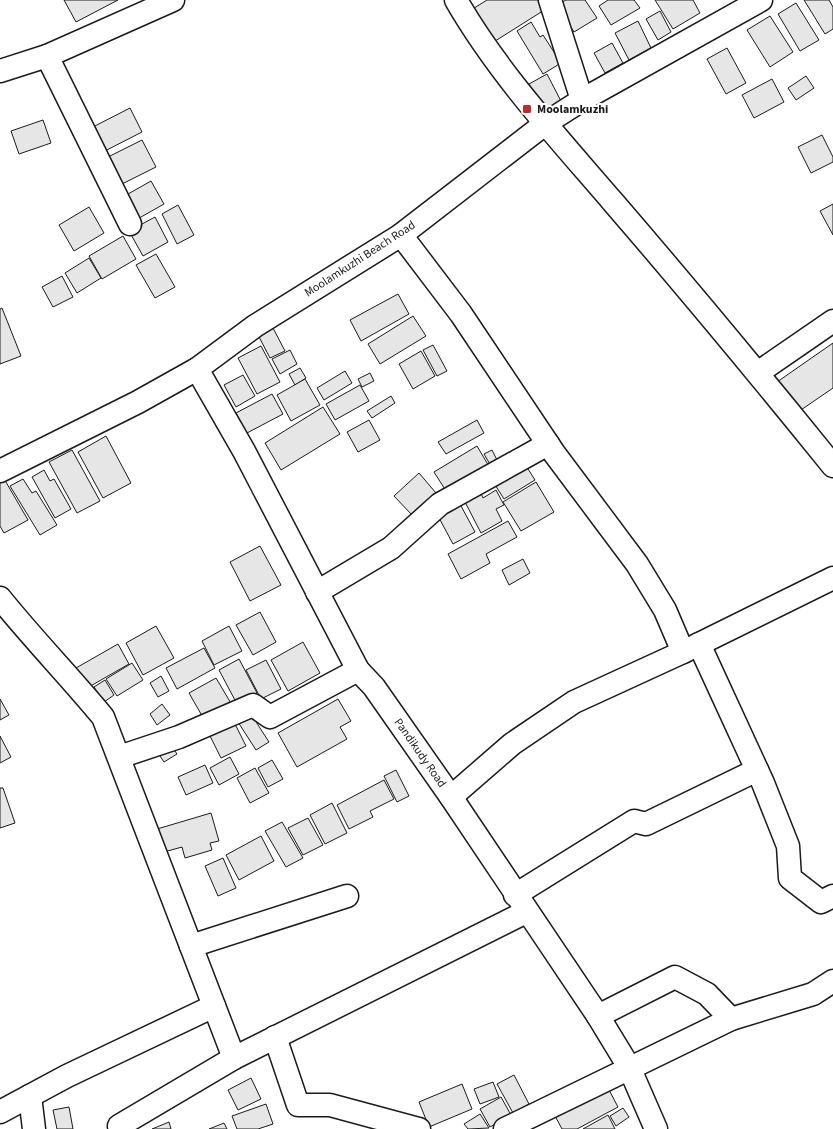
<svg xmlns="http://www.w3.org/2000/svg" width="833" height="1129" font-family="'Source Sans 3',sans-serif">
<rect width="100%" height="100%" fill="#fff"/>
<g fill="#e6e6e6" stroke="#1a1a1a">
<path d="M64 0H118L76 22Z"/>
<path d="M487 0H541L546 9 492 43 471 10Z"/>
<path d="M566 0H585L597 18 574 32 557 5Z"/>
<path d="M608 0H634L640 8 611 25 599 6Z"/>
<path d="M655 0H693L700 13 673 29Z"/>
<path d="M804 0H829L833 7V29L825 34Z"/>
<path d="M796 3 819 40 800 51 778 14Z"/>
<path d="M660 11 671 32 658 40 646 19Z"/>
<path d="M770 16 793 52 770 67 747 30Z"/>
<path d="M638 21 651 48 629 60 615 33Z"/>
<path d="M531 22 540 37 543 35 561 63 543 74 517 31Z"/>
<path d="M612 43 623 63 605 73 594 53Z"/>
<path d="M727 48 746 83 726 94 707 59Z"/>
<path d="M547 74 563 105 545 114 529 84Z"/>
<path d="M806 76 814 88 796 100 788 88Z"/>
<path d="M772 79 784 102 754 118 742 95Z"/>
<path d="M130 108 142 132 101 153 89 129Z"/>
<path d="M43 120 51 143 19 154 11 131Z"/>
<path d="M822 135 833 157V162L811 173 798 147Z"/>
<path d="M142 140 156 167 118 186 104 159Z"/>
<path d="M151 181 164 204 134 221 121 198Z"/>
<path d="M833 204V235L820 211Z"/>
<path d="M178 205 194 235 177 244 162 214Z"/>
<path d="M89 207 104 233 74 251 59 225Z"/>
<path d="M155 217 168 242 143 256 129 231Z"/>
<path d="M123 236 136 259 102 279 89 256Z"/>
<path d="M156 254 175 287 155 298 136 265Z"/>
<path d="M89 258 101 278 77 293 65 273Z"/>
<path d="M62 276 73 297 53 307 42 287Z"/>
<path d="M398 294 409 314 361 341 350 320Z"/>
<path d="M2 308 21 356 0 364V309Z"/>
<path d="M413 316 426 336 380 364 368 344Z"/>
<path d="M273 328 285 351 270 358 258 335Z"/>
<path d="M833 343V388L798 412 777 382Z"/>
<path d="M433 345 447 371 437 376 423 350Z"/>
<path d="M261 346 280 382 257 394 238 358Z"/>
<path d="M290 350 297 364 280 374 272 359Z"/>
<path d="M421 351 435 376 413 389 399 364Z"/>
<path d="M300 368 306 378 295 385 289 374Z"/>
<path d="M345 371 352 383 324 400 317 388Z"/>
<path d="M370 373 374 381 362 387 358 379Z"/>
<path d="M243 375 255 396 236 407 224 385Z"/>
<path d="M305 379 320 405 291 421 277 395Z"/>
<path d="M360 385 369 401 335 420 326 404Z"/>
<path d="M272 394 283 414 247 433 236 413Z"/>
<path d="M391 396 395 403 372 418 367 411Z"/>
<path d="M323 407 340 434 281 470 265 443Z"/>
<path d="M369 420 380 440 358 452 347 432Z"/>
<path d="M477 420 484 433 446 454 438 442Z"/>
<path d="M106 436 131 483 103 498 78 452Z"/>
<path d="M477 446 490 468 448 494 434 472Z"/>
<path d="M72 450 100 501 77 513 49 462Z"/>
<path d="M492 450 498 462 491 466 484 454Z"/>
<path d="M523 461 535 480 504 499 492 480Z"/>
<path d="M44 470 50 481 54 479 71 509 55 518 32 477Z"/>
<path d="M419 473 436 493 412 515 394 496Z"/>
<path d="M3 477 28 520 4 533 0 526V479Z"/>
<path d="M23 479 32 493 36 491 57 525 40 535 10 486Z"/>
<path d="M536 482 554 512 521 531 503 502Z"/>
<path d="M496 490 504 505 496 509 502 521 481 533 464 500 480 491 483 498Z"/>
<path d="M460 504 475 532 453 544 438 516Z"/>
<path d="M508 521 517 537 486 554 490 563 461 579 448 554Z"/>
<path d="M260 546 281 585 250 601 230 562Z"/>
<path d="M523 559 530 573 509 585 502 570Z"/>
<path d="M260 612 276 642 253 655 236 625Z"/>
<path d="M156 626 174 658 143 675 126 643Z"/>
<path d="M229 626 242 651 214 665 202 641Z"/>
<path d="M303 642 320 673 288 691 271 660Z"/>
<path d="M118 644 129 664 87 688 76 668Z"/>
<path d="M204 648 215 668 177 689 166 668Z"/>
<path d="M239 659 257 693 237 704 219 670Z"/>
<path d="M266 660 281 689 261 699 246 670Z"/>
<path d="M132 663 143 680 117 696 106 679Z"/>
<path d="M161 676 169 691 158 697 150 683Z"/>
<path d="M216 678 232 705 205 721 189 693Z"/>
<path d="M105 680 114 695 104 702 94 687Z"/>
<path d="M0 699 9 715 0 720Z"/>
<path d="M338 699 351 721 340 727 347 739 297 767 278 733Z"/>
<path d="M162 704 170 715 157 725 150 714Z"/>
<path d="M251 714 269 742 256 750 238 722Z"/>
<path d="M235 724 246 746 221 758 210 736Z"/>
<path d="M0 736 11 757 0 763Z"/>
<path d="M171 745 177 754 164 762 158 753Z"/>
<path d="M230 757 239 774 219 785 210 768Z"/>
<path d="M272 760 283 779 268 787 258 768Z"/>
<path d="M205 765 213 783 186 795 178 777Z"/>
<path d="M255 768 269 793 250 803 237 778Z"/>
<path d="M396 770 409 796 397 802 384 776Z"/>
<path d="M384 780 394 799 370 811 373 817 349 829 337 805Z"/>
<path d="M0 788H3L15 823 0 828Z"/>
<path d="M332 803 347 833 325 844 310 815Z"/>
<path d="M211 813 219 841 210 843 212 850 185 858 182 847 164 852 157 829Z"/>
<path d="M308 818 323 845 303 855 288 828Z"/>
<path d="M282 822 303 858 286 867 265 831Z"/>
<path d="M261 836 274 861 239 880 226 855Z"/>
<path d="M223 858 236 888 218 896 205 866Z"/>
<path d="M514 1075 529 1104 513 1113 497 1084Z"/>
<path d="M251 1078 261 1099 238 1110 228 1090Z"/>
<path d="M493 1082 499 1097 480 1104 474 1089Z"/>
<path d="M462 1084 472 1109 429 1127 419 1102Z"/>
<path d="M607 1086 618 1107 577 1129H562L554 1114Z"/>
<path d="M501 1097 511 1115 490 1127 480 1109Z"/>
<path d="M266 1104 273 1124 258 1129H237L232 1116Z"/>
<path d="M69 1107 73 1129H57L53 1110Z"/>
<path d="M623 1108 629 1117 616 1126 610 1116Z"/>
<path d="M480 1114 489 1128 468 1129 464 1124Z"/>
<path d="M608 1115 615 1129H583Z"/>
<path d="M169 1122 171 1129H152Z"/>
<path d="M224 1123 227 1129H209Z"/>
</g>
<g fill="none" stroke-linecap="round" stroke-linejoin="round">
<g stroke="#1a1a1a" stroke-width="25">
<g id="minor">
<path d="M456 0C498 73 558 138 613 202 688 289 761 377 833 466"/>
<path d="M550 0 582 100"/>
<path d="M47 56 130 224"/>
<path d="M0 71 47 56 173 0"/>
<path d="M401 235 461 314 554 453 637 564 665 610 683 652"/>
<path d="M197 369 244 451 358 670 374 687 451 797 598 1016 629 1067 656 1129"/>
<path d="M759 372 833 321"/>
<path d="M0 471 138 402 197 369 255 326 401 235 546 123 582 100 761 0"/>
<path d="M317 592 391 548 440 504 548 444"/>
<path d="M0 598C33 639 70 677 103 717L234 1058"/>
<path d="M699 644 763 783 788 846 790 878 821 902 833 896"/>
<path d="M119 757 179 737 253 705 270 717 358 670"/>
<path d="M451 797 512 744 574 702 683 652 833 578"/>
<path d="M515 895 634 821 646 824 757 770"/>
<path d="M191 946 347 896"/>
<path d="M598 1016 675 977 707 994 731 1019 813 994 833 981"/>
<path d="M275 1037 298 1105H330L419 1129"/>
<path d="M30 1096 34 1129"/>
<path d="M0 1112 67 1076 214 1006"/>
<path d="M120 1129 119 1126 234 1058 526 912"/>
<path d="M505 1129 731 1019"/>
</g>
</g>
<use href="#minor" stroke="#fff" stroke-width="22"/>
</g>
<rect fill="#c62828" stroke="#fff" stroke-width="2" x="522" y="104" width="10" height="10" rx="2.5"/>
<g text-anchor="middle" dominant-baseline="central" stroke-width="4" stroke-linejoin="round" paint-order="stroke">
<g font-size="12" font-weight="bold" fill="#1a1a1a" stroke="#fff" text-anchor="start">
<text x="537" y="109">Moolamkuzhi</text>
</g>
<g font-size="12" fill="#1a1a1a" stroke="#fff">
<text transform="translate(360 259) rotate(-33)">Moolamkuzhi Beach Road</text>
<text transform="translate(420 753) rotate(55)">Pandikudy Road</text>
</g>
</g>
</svg>
